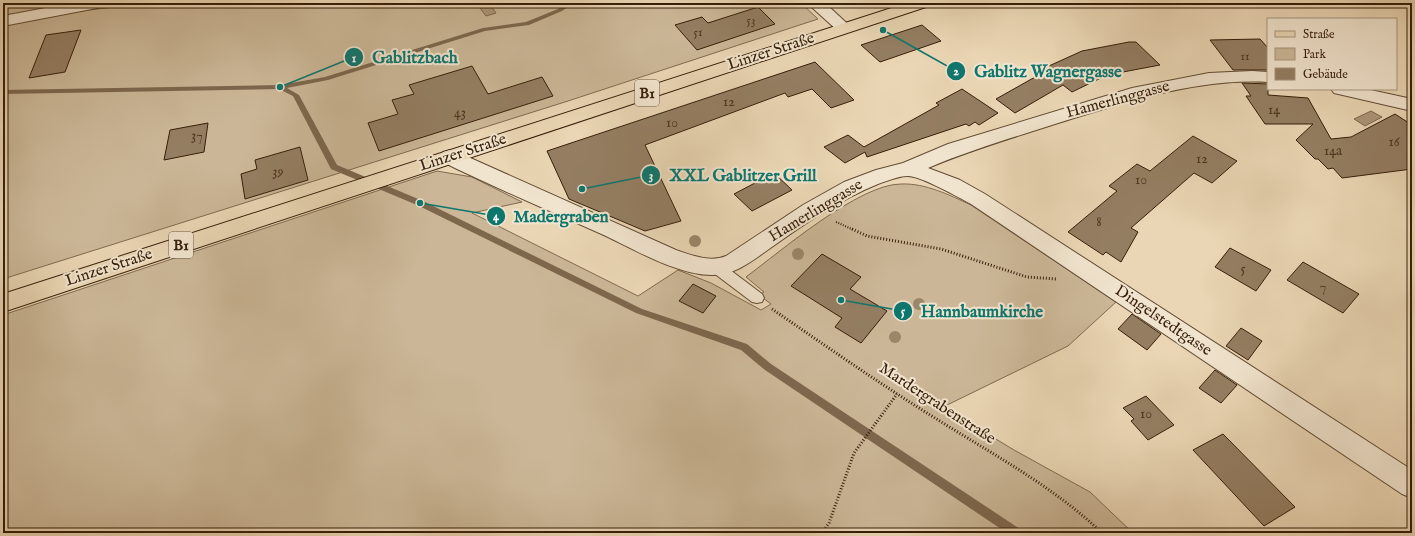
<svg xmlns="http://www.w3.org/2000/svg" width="1415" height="536" font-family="'IM FELL English',serif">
<rect width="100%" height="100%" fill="#ead6b4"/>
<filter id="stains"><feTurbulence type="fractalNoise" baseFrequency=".005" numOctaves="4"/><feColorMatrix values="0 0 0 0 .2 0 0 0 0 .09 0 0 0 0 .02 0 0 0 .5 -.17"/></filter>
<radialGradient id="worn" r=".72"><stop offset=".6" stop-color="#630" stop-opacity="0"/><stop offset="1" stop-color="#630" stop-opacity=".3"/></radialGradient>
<g fill="#cbb797" stroke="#806a50">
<path d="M3 3H75L3 18Z"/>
<path d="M151 3H801L818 19 568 101 3 279V24L80 11Z"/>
<path d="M437 171 472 177 522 202 472 213 638 296 678 270 711 283 761 310 771 304 759 295 764 292 746 277C781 251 859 184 901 184 926 183 949 195 971 205L1116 302 1068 346 943 407 1014 450 1090 492 1133 533H3V315Z"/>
</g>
<g fill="#ad977a" stroke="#7d674d">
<path d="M481 3H489L496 13 486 16 477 4Z"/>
<path d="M1371 111 1382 117 1365 126 1354 119Z"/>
</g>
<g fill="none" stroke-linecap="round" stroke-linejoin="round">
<path fill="#7d674d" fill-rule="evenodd" d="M567 3H574L562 11 529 25 485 31 328 80 287 88 299 95 337 165 423 201 642 309 747 344 771 364 1020 529 1021 533H1007L765 370 741 350 636 313 417 205 331 169 293 96 279 89 3 94V90L280 85 325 77 483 28 526 22 558 9Z"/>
</g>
<g fill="#947e62" stroke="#361e09">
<path d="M758 7 775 24 697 50 675 25 702 17 708 23Z"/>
<path d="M922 25 941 41 880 62 861 45Z"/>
<path d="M81 30 65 72 29 78 46 35Z"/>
<path d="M1260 39 1268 48V70H1233L1210 40Z"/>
<path d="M1129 42H1136L1160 65 1107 75 1072 92 1063 85 1015 113 996 99 1044 72 1040 70 1082 51Z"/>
<path d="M815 62 854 100 831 108 812 89 788 97 785 93 645 145 681 221 645 231 569 199 547 151Z"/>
<path d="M472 66 488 94 542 77 553 96 379 151 368 123 398 114 392 100 414 94 409 85Z"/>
<path d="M1242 83 1268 84V95L1308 98 1331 139 1351 137 1395 114 1412 125V169L1342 178 1333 168 1328 169 1318 159H1315L1296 140 1313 124H1265L1246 96H1251Z"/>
<path d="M962 89 998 113 979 125 975 122 969 126 966 124 867 157 865 152 845 163 824 147 848 135 864 147 939 105 936 103Z"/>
<path d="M208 123 204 152 164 160 170 130Z"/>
<path d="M1193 136 1237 161 1212 183 1194 173 1131 228 1138 232 1121 262 1106 252 1103 255 1068 232 1117 191 1109 186 1137 164 1150 171Z"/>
<path d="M300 147 308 180 245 199 241 174 257 169 255 160Z"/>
<path d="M774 173 792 190 752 211 734 194Z"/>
<path d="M1230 248 1271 270 1256 291 1215 267Z"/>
<path d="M822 254 861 277 850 289 887 311 861 343 835 327 842 318 791 286Z"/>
<path d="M1303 262 1359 294 1343 313 1287 280Z"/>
<path d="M693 284 716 296 703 313 679 301Z"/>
<path d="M1132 314 1161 334 1147 350 1118 329Z"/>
<path d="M1241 328 1262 341 1248 360 1226 346Z"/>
<path d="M1215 370 1237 385 1221 403 1199 388Z"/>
<path d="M1146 396 1174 425 1148 440 1131 421 1134 419 1123 408Z"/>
<path d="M1223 434 1295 507 1264 526 1193 450Z"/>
</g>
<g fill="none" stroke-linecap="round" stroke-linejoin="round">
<g stroke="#634c34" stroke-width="2">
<path id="lane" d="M716 262 721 263 762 294 764 298 762 302 757 303 752 302 711 271 710 267 711 263Z"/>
</g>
<g stroke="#634c34" stroke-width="2">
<g id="street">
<path d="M72 3H105L103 6 97 8 3 26V16Z"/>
<path d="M807 3H825L852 28 850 31 844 33 838 31Z"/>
<path d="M1252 71 1268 72V82C1195 78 1123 103 1055 124 1012 138 970 150 928 168L960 180 985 194 1412 470V498L1402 494 971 204C958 197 921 176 908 176 898 176 887 181 878 184 839 200 804 224 769 249 752 261 735 275 713 275 680 276 635 250 606 236 556 214 506 192 457 169L443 162 440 157 443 152 450 150 457 152 676 250C691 255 710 263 726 256L803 205 844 182 876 170 903 163 948 144 1132 88 1209 73Z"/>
<path d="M1331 89H1366L1412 99V111L1334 93Z"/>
</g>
</g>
<g stroke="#361e09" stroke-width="2">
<path id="primary" d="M907 3H931L929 6 3 312V294Z"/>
</g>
<path stroke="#361e09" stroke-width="2" stroke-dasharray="1 1.5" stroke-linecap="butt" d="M836 222 854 230"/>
<g stroke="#361e09" stroke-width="3" stroke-dasharray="1 2" stroke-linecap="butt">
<path d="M852 229 867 236 941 249 1027 277 1056 279"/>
<path d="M772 309C826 346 880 384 935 418 992 454 1053 486 1102 533"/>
<path d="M822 533 829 523 854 453 897 394"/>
</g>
<use href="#lane" fill="#f1e4ce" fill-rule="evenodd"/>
<use href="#street" fill="#f1e4ce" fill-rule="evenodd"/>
<use href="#primary" fill="#ead6b4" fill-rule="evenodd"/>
</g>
<g fill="#9b8669">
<circle cx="695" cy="241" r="6"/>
<circle cx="798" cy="254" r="6"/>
<circle cx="919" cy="304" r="6"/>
<circle cx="895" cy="337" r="6"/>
</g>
<g text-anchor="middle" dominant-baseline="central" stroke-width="4" stroke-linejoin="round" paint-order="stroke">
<g font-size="12" fill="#4e361f">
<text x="751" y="20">53</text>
<text x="698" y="32">51</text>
<text x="1245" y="56">11</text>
</g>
<g font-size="14" fill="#4e361f">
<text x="729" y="102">12</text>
<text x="1274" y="110">14</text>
<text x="460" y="113">43</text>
<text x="672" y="123">10</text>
<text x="197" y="136">37</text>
<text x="1394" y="142">16</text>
<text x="1333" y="151">14a</text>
<text x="1202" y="159">12</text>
<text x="278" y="172">39</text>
<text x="1141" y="180">10</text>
<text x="1099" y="222">8</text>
<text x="1243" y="269">5</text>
<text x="1323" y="287">7</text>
<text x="1146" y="414">10</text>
</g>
<g fill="#f1e4ce" stroke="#6e5944" stroke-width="1">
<rect x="635" y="80" width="24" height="26" rx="3"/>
<rect x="169" y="232" width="24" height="26" rx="3"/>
</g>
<g font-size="15" font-weight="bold" fill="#361e09">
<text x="647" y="93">B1</text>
<text x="181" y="245">B1</text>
</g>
<g font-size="16" fill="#361e09" stroke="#f1e4ce">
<text transform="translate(771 52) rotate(-18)">Linzer Straße</text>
<text transform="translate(1118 100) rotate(-15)">Hamerlinggasse</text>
<text transform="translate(463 153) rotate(-18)">Linzer Straße</text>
<text transform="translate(816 211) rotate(-31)">Hamerlinggasse</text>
<text transform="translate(109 268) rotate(-18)">Linzer Straße</text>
<text transform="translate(1163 321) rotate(34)">Dingelstedtgasse</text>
<text transform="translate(937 404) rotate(33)">Mardergrabenstraße</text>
</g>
</g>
<path fill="none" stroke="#0f766e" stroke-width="1.5" d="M280 87L354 57M883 30L956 71M582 189L651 175M420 203L496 216M841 300L903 311"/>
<g fill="#0f766e" stroke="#f1e4ce" stroke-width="1.5">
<circle cx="280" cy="87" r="4"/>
<circle cx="883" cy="30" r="4"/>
<circle cx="582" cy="189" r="4"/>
<circle cx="420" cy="203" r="4"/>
<circle cx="841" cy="300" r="4"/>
<circle cx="354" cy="57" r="10"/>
<circle cx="956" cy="71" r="10"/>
<circle cx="651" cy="175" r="10"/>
<circle cx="496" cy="216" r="10"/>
<circle cx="903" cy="311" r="10"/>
</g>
<g font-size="12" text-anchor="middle" font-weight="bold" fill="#fff">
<text x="354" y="62">1</text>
<text x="956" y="75">2</text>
<text x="651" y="179">3</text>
<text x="496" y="220">4</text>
<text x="903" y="315">5</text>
</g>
<g font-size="17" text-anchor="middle" font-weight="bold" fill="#0f766e" stroke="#f1e4ce" stroke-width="4" stroke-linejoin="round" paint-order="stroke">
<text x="415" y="63">Gablitzbach</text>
<text x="1048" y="77">Gablitz Wagnergasse</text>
<text x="743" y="181">XXL Gablitzer Grill</text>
<text x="561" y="222">Madergraben</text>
<text x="982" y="317">Hannbaumkirche</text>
</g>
<rect width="1415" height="536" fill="none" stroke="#ead6b4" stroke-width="16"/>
<rect x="4" y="4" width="1407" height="528" fill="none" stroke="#361e09" stroke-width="2"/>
<rect x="8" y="8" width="1399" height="520" fill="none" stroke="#361e09"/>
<rect x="1267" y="18" width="130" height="72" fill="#f1e4ce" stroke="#a6957f"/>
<rect x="1275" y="31" width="20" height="6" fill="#ead6b4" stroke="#a6957f"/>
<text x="1303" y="38" font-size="12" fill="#361e09">Straße</text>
<rect x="1275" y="48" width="20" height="12" fill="#cbb797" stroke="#a6957f"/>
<text x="1303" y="58" font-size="12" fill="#361e09">Park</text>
<rect x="1275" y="68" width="20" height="12" fill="#947e62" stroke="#a6957f"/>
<text x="1303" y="78" font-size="12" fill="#361e09">Gebäude</text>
<rect width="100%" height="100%" filter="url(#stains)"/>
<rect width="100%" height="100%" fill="url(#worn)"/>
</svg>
